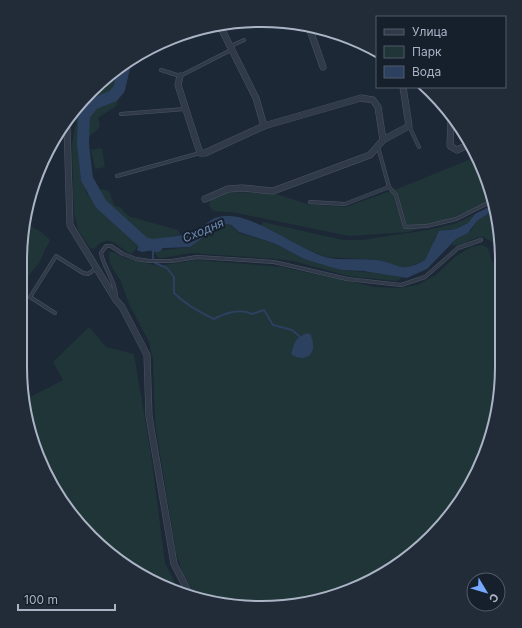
<svg xmlns="http://www.w3.org/2000/svg" width="522" height="628" font-family="Inter,sans-serif">
<rect width="100%" height="100%" fill="#1d2837"/>
<g fill="#1f3538">
<path d="M130 64 131 66 116 106 98 118 100 126C95 133 90 135 84 140 73 150 83 181 87 194H95L101 189 109 191 114 205 121 208 128 216 178 230 180 235C173 237 145 240 142 242 138 245 136 250 131 254 117 247 109 231 94 249L90 248 78 230 74 212 72 145 78 110 87 96 99 88 104 82Z"/>
<path d="M100 148 102 149 105 167 95 169 91 150Z"/>
<path d="M476 157 484 169 490 201 455 217 408 232 349 236 237 213 213 211 209 205 211 200 227 192 273 193 308 204 345 207 402 187Z"/>
<path d="M492 211 501 257C498 253 497 247 493 243 477 228 466 249 451 245L456 239 471 231 477 221Z"/>
<path d="M475 214 468 223 456 229H448L435 237 432 249 425 260 404 269 378 260 327 257 303 248 261 226 263 222 343 240H362L428 230 457 223Z"/>
<path d="M26 224 40 231 50 240 39 263 29 275 20 297 21 245Z"/>
<path d="M227 224 230 225 239 233 276 244 304 259 342 270 387 274 403 278 396 281 348 276 293 261 276 259 191 253 162 258 158 257 153 251 190 247 216 228Z"/>
<path d="M482 245 488 248 492 261 502 268 501 383 489 444 442 526 408 558 353 590 293 606 245 607 197 598 182 572 176 553 155 422 153 360 149 342 130 306 120 280 110 264 109 252H113L127 259 158 266 198 260 282 267 375 287 399 288 417 285 436 275 456 256 471 247Z"/>
<path d="M89 327 106 347 134 354 151 454 165 563 181 594 127 568 90 537 52 487 28 429 25 402 30 397 63 380 53 362Z"/>
</g>
<g fill="#2c405f">
<path d="M491 206 492 211 477 221 468 233 456 239 427 269 407 278 363 271 342 270 327 266 304 259 276 244 239 232 231 225 227 224 216 228 190 247 164 248 142 252 137 250C138 247 139 244 141 242 145 239 170 237 177 236 183 235 189 233 195 231 209 225 209 215 230 216 257 217 297 248 325 257 341 261 360 258 377 260 401 264 400 274 425 260L439 231 456 229 468 223 475 214Z"/>
<path d="M308 333 311 335C312 339 314 345 313 349 310 360 298 360 291 354 295 342 295 337 308 333Z"/>
</g>
<g fill="none" stroke-linecap="round" stroke-linejoin="round">
<g stroke="#2c405f" stroke-width="2">
<path d="M153 250V258"/>
<path d="M155 263 167 268 174 277V293C186 305 199 312 214 319 225 313 241 308 252 314L264 310 273 325 292 330 299 336"/>
</g>
<path stroke="#2c405f" stroke-width="12" d="M124 68 119 89 113 96 93 104 84 115 83 144 87 179 101 204 144 243 157 246"/>
<g stroke="#4b5463" stroke-width="4">
<g id="lane">
<path d="M231 46 244 40"/>
<path d="M161 70 180 76 231 50"/>
<path d="M121 114 185 109"/>
<path d="M409 126 419 147"/>
<path d="M117 176 200 153"/>
<path d="M389 187 396 195 405 227 427 226 456 219 490 202"/>
<path d="M310 202 345 204 389 187 378 147"/>
<path d="M116 298C116 281 104 269 101 253L106 246H111L123 254 136 259 149 261H172L197 257 274 262 347 279 401 285 425 277 458 248 481 240"/>
<path d="M55 313 30 297 56 256 83 273 88 274 97 268"/>
</g>
</g>
<g stroke="#4b5463" stroke-width="7">
<g id="street">
<path d="M221 28 256 98 264 126"/>
<path d="M310 30 323 67"/>
<path d="M180 76 178 85 200 153H205L264 126 361 98 373 100 378 107 383 140 370 155 273 191 242 188 228 189 205 199"/>
<path d="M451 120 450 146 457 150 468 145"/>
<path d="M67 126 70 225 116 300 122 307 147 355 149 416 174 564 191 597"/>
<path d="M383 140 409 126 403 87"/>
</g>
</g>
<use href="#lane" stroke="#303a48" stroke-width="3"/>
<use href="#street" stroke="#303a48" stroke-width="6"/>
</g>
<g text-anchor="middle" dominant-baseline="central" stroke-width="4" stroke-linejoin="round" paint-order="stroke">
<g font-size="12" font-style="italic" fill="#6e8ab2" stroke="#161f2c">
<text transform="translate(203 230) rotate(-23)">Сходня</text>
</g>
</g>
<path d="M0 0H522V628H0ZM261 27H261A234 234 0 0 1 495 261V367A234 234 0 0 1 261 601H261A234 234 0 0 1 27 367V261A234 234 0 0 1 261 27Z" fill="#222b38" fill-rule="evenodd"/>
<path fill="none" stroke="#aab4c5" stroke-width="2" d="M261 27H261A234 234 0 0 1 495 261V367A234 234 0 0 1 261 601H261A234 234 0 0 1 27 367V261A234 234 0 0 1 261 27Z"/>
<rect x="376" y="16" width="130" height="72" fill="#161f2c" stroke="#515b69"/>
<rect x="384" y="29" width="20" height="6" fill="#303a48" stroke="#515b69"/>
<text x="412" y="36" font-size="12" fill="#aab4c5">Улица</text>
<rect x="384" y="46" width="20" height="12" fill="#1f3538" stroke="#515b69"/>
<text x="412" y="56" font-size="12" fill="#aab4c5">Парк</text>
<rect x="384" y="66" width="20" height="12" fill="#2c405f" stroke="#515b69"/>
<text x="412" y="76" font-size="12" fill="#aab4c5">Вода</text>
<g transform="translate(486 592) rotate(128)"><circle r="19" fill="#161f2c" stroke="#515b69"/>
<path d="M0-3L7 15L0 10L-7 15Z" fill="#75a8ff"/>
<text y="-6" font-size="11" font-weight="bold" text-anchor="middle" fill="#aab4c5">С</text>
</g>
<path d="M18 604v6h97v-6" fill="none" stroke="#aab4c5" stroke-width="2"/>
<text x="24" y="604" font-size="12" fill="#aab4c5" stroke="#161f2c" stroke-width="3" paint-order="stroke">100 m</text>
</svg>
